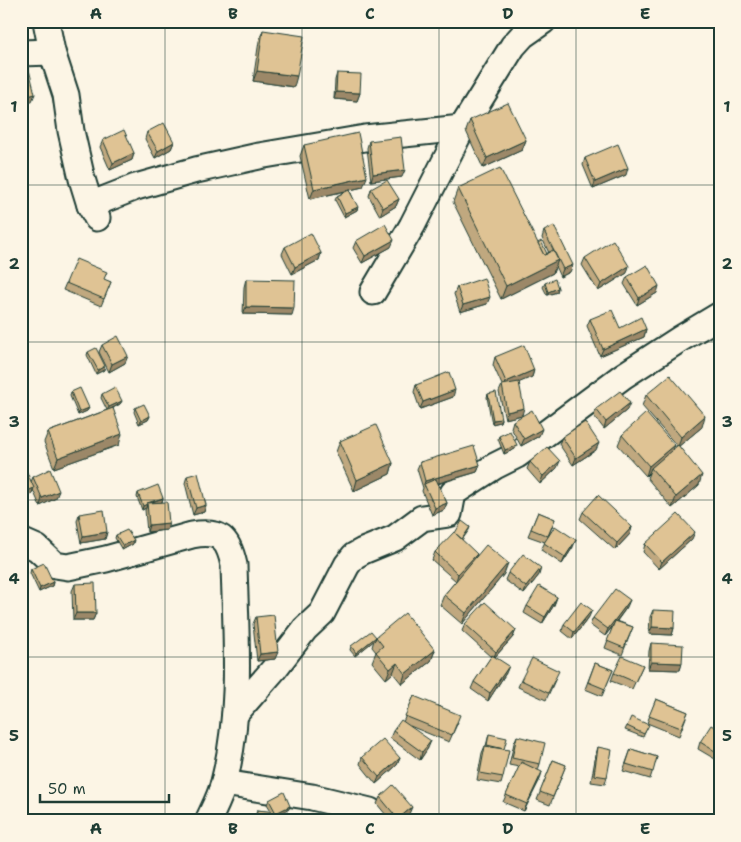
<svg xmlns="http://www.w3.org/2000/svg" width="741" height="842" font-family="'Shantell Sans',sans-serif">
<rect width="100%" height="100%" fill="#fcf5e5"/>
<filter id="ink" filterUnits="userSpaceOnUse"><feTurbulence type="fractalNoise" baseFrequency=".02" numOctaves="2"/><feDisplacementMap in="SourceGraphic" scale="10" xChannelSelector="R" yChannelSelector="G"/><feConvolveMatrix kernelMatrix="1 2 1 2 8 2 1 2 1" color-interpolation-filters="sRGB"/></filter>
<g filter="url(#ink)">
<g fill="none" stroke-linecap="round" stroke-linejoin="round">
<g stroke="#1f3d34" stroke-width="29">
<g id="minor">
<path d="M46 21 52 52 66 95 71 131 82 179 90 205 97 218"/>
<path d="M21 53 52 52"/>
<path d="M90 205 136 187 196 170 259 156 365 138 462 128"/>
<path d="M373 292 412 226 462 128 513 46 523 35 543 21"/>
<path d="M21 541 37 548 55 565 68 567 106 559 192 535C220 530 228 538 234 565 236 638 242 711 224 782 221 795 214 808 208 821"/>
<path d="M235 714 275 668 305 629 322 613 347 565 354 556 363 551 395 538 422 518 449 514 453 493 495 466 517 455 623 376 680 339 720 315"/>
<path d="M224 783 312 797 370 811 386 821"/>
</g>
</g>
<use href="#minor" stroke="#fcf5e5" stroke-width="25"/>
</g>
<g fill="#c0a87f" stroke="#1f3d34">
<path d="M263 30 294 87 253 81 259 41Z"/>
<path d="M337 73 360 93 357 101 334 99 335 80Z"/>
<path d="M470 120 526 140 522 150 483 168 466 131Z"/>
<path d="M147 132 174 142 171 149 155 158 145 139Z"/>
<path d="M103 140 134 153 132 160 110 170 100 147Z"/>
<path d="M369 141 402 177 371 181 367 148Z"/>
<path d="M304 145 363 187 350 190 357 210 344 217 335 200 337 196 346 191 310 199 300 156Z"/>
<path d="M585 158 626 175 593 189 583 165Z"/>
<path d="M458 188 547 254 549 253 542 238 544 231 570 272 560 277 555 266 553 273 501 299 453 202Z"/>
<path d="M371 189 399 199 396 206 380 216 369 196Z"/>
<path d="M356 241 391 247 362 263 353 248Z"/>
<path d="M285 247 321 253 319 260 292 274 282 254Z"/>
<path d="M585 258 627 273 598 291 582 265Z"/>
<path d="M627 277 657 293 637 305 624 284Z"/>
<path d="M246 279 292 315 243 314 244 287Z"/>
<path d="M104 280 111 282 101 306 63 290 66 283Z"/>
<path d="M545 283 558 288 557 292 547 295 543 287Z"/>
<path d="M457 287 487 304 460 312 454 294Z"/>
<path d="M590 319 620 328 646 329 644 337 600 356 587 326Z"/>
<path d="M102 345 125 363 109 372 99 352Z"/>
<path d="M88 352 104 370 96 374 87 355Z"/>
<path d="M495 357 534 370 532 377 519 382 522 415 505 419 499 392 502 385 493 365Z"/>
<path d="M416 385 453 397 420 409 414 392Z"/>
<path d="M71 392 89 408 87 411 78 415 70 396Z"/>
<path d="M102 394 122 401 120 404 113 408 119 445 54 468 44 442 48 432 107 410 101 398Z"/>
<path d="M488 394 501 419 500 422 492 424 487 397Z"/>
<path d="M646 395 702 427 679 446 699 485 672 508 647 478 649 473 646 476 618 445 622 435 671 450 677 446 642 406Z"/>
<path d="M135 408 150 416 148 420 139 424 134 412Z"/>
<path d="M596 409 627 410 604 429 594 416Z"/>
<path d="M513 421 539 436 521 446 511 428Z"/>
<path d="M499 436 515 449 504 454 498 439Z"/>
<path d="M562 437 596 450 573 465 559 444Z"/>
<path d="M340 441 393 463 390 474 354 491 336 452Z"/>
<path d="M420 462 480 465 477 472 438 484 447 503 444 510 432 515 422 491 423 488 417 469Z"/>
<path d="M530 462 557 468 540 484 527 469Z"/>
<path d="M187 476 206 505 204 512 193 515 185 483Z"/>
<path d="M33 477 56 498 40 506 33 490 31 495V482Z"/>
<path d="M138 493 163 498 162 502H160L167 530 147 532 145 510 146 508 142 510 137 497Z"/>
<path d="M538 512 555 519 548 537 573 547 562 564 541 550 545 542 528 536Z"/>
<path d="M583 512 632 527 630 534 615 550 580 519Z"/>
<path d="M79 514 107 532 105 539 81 543 77 521Z"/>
<path d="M470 527 469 530 462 540 476 556 504 574 462 624 440 605 444 595 456 581 432 560 435 552 455 533Z"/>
<path d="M116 535 133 544 122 550 115 538Z"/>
<path d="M692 539 659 569 643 552 645 544Z"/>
<path d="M31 569 53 582 52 586 39 592 30 573Z"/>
<path d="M508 573 539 575 524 594 505 580Z"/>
<path d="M75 584 96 613 93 620H73L72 591Z"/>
<path d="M557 597 554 605 542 624 524 613 527 606Z"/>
<path d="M627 607 617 621 633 627 622 655 605 648 613 626 605 636 590 625 593 618Z"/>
<path d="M653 610 674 628 672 635 649 634 650 617Z"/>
<path d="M256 617 275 659 257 661 253 624Z"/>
<path d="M589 617 572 639 562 631 564 624Z"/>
<path d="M465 624 516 630 513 637 495 657 506 673 488 701 471 689 474 682 491 657 462 631Z"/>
<path d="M376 637 435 650 431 661 402 684 393 673 386 679 372 662 376 652 372 647 374 640 355 656 350 650 351 646Z"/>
<path d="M651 643 682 663 680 670 648 669 649 651Z"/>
<path d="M595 663 613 670 602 696 585 689Z"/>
<path d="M643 665 632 689 611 681 614 673Z"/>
<path d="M556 678 546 700 518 687 521 680Z"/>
<path d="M414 696 458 722 449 742 410 726 428 748 420 760 390 738 393 731 403 722Z"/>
<path d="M656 699 688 712 679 736 647 723Z"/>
<path d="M627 726 647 728 643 737 625 730Z"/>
<path d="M720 730V762L698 749 700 742Z"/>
<path d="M489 734 504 749 503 777 501 784 477 780 482 753 485 746H486Z"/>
<path d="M517 736 540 764 538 770 540 779 524 811 503 802 519 767 509 765 514 743Z"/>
<path d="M598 747 607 777 605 784 591 782 596 754Z"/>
<path d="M631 749 657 757 650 779 623 771Z"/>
<path d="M362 757 400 758 397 765 376 784 360 764Z"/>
<path d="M553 760 566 765 550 805 537 800Z"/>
<path d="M380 797 409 814 402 821H391L377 804Z"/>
<path d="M269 800 289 809 275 816V821H254L257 810 272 812 267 804Z"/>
</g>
<g fill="#9c8868" stroke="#1f3d34">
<path d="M257 71 297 76 294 87 253 81Z"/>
<path d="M336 92 360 93 357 101 334 99Z"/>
<path d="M35 94 32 101 21 104V98Z"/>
<path d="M526 140 522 150 483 168 487 158Z"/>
<path d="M174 142 171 149 155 158 158 151Z"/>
<path d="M134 153 132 160 110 170 113 163Z"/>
<path d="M628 168 626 175 593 189 595 182Z"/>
<path d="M405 170 402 177 371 181 373 174Z"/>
<path d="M367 177 363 187 310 199 314 189Z"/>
<path d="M399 199 396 206 380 216 383 208Z"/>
<path d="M358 207 357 210 344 217 345 213Z"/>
<path d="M394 240 391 247 362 263 365 256Z"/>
<path d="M321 253 319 260 292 274 295 267Z"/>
<path d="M558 260 553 273 501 299 506 286Z"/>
<path d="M573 265 570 272 560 277 563 269Z"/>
<path d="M629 266 627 273 598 291 601 284Z"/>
<path d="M659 286 657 293 637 305 639 298Z"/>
<path d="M558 288 557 292 547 295 548 292Z"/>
<path d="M490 297 487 304 460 312 463 305Z"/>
<path d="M246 307 294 308 292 315 243 314Z"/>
<path d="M646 329 644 337 600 356 603 349Z"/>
<path d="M128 356 125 363 109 372 112 364Z"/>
<path d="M105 366 104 370 96 374 98 370Z"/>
<path d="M534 370 532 377 504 389 506 382Z"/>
<path d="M455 390 453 397 420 409 423 402Z"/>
<path d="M122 401 120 404 107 411 109 407Z"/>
<path d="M630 403 627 410 604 429 606 422Z"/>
<path d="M89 408 87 411 78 415 79 412Z"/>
<path d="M524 408 522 415 505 419 507 412Z"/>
<path d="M150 416 148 420 139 424 141 421Z"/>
<path d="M705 416 702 427 678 447 681 437Z"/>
<path d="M501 419 500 422 492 424 493 420Z"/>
<path d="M542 429 539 436 521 446 524 439Z"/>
<path d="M122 434 119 445 54 468 58 458Z"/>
<path d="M599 443 596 450 573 465 576 458Z"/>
<path d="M517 445 515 449 504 454 505 450Z"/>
<path d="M674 445 670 455 651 468 649 473 646 476 649 466Z"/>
<path d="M560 461 557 468 540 484 543 476Z"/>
<path d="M393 463 390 474 354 491 357 480Z"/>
<path d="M480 465 477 472 425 487 424 484 425 481Z"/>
<path d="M702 475 699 485 672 508 676 497Z"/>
<path d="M34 488 31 495 21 500V494Z"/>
<path d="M59 491 56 498 40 506 42 498Z"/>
<path d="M163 498 162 502 148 507 147 504Z"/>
<path d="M447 503 444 510 432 515 435 508Z"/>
<path d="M147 504 146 508 142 510 143 506Z"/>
<path d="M206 505 204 512 193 515 196 508Z"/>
<path d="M169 523 167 530 147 532 149 525Z"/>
<path d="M632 527 630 534 615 550 617 543Z"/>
<path d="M107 532 105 539 81 543 83 536Z"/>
<path d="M695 532 692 539 659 569 662 562Z"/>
<path d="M134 540 133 544 122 550 123 546Z"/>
<path d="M576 540 573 547 562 564 565 557Z"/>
<path d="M477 554 475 561 456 581 458 574Z"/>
<path d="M508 563 504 574 462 624 466 613Z"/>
<path d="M541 568 539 575 524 594 526 587Z"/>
<path d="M53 582 52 586 39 592 40 588Z"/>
<path d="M557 597 554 605 542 624 545 617Z"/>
<path d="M630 600 627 607 605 636 608 629Z"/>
<path d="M592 610 589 617 572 639 574 632Z"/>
<path d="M76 613H96L93 620H73Z"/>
<path d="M652 627 674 628 672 635 649 634Z"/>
<path d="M516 630 513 637 493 659 496 652Z"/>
<path d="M376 637 375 640 355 656 356 653Z"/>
<path d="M435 650 431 661 402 684 405 674Z"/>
<path d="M278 652 275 659 257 661 260 654Z"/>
<path d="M651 662 682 663 680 670 648 669Z"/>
<path d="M397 663 393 673 386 679 390 669Z"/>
<path d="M509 666 506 673 488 701 490 693Z"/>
<path d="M431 741 428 748 420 760 422 752Z"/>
<path d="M400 758 397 765 376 784 379 777Z"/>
<path d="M542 772 540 779 524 811 527 804Z"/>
<path d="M290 806 289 809 274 817 276 813Z"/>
<path d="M412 807 409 814 402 821H398V819Z"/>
</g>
<g fill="#dfc394" stroke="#1f3d34">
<path d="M263 30 304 36 297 76 257 71Z"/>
<path d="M26 57 35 94 21 98V58Z"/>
<path d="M337 73 361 74 360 93 336 92Z"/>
<path d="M508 103 526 140 487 158 470 120Z"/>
<path d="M164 123 174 142 158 151 147 132Z"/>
<path d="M124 130 134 153 113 163 103 140Z"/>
<path d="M358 133 367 177 314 189 304 145Z"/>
<path d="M401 137 405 170 373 174 369 141Z"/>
<path d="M618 144 628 168 595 182 585 158Z"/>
<path d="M500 168 544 255 553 250 558 260 506 286 458 188Z"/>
<path d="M387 180 399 199 383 208 371 189Z"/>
<path d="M349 190 358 207 345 213 337 196Z"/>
<path d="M385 224 394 240 365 256 356 241Z"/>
<path d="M554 226 573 265 563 269 544 231Z"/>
<path d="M311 233 321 253 295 267 285 247Z"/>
<path d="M613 240 629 266 601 284 585 258Z"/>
<path d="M541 241 547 254 544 255 538 243Z"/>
<path d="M76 259 107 272 104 279 111 282 104 299 66 283Z"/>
<path d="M647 265 659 286 639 298 627 277Z"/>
<path d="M484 278 490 297 463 305 457 287Z"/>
<path d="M246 279 295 280 294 308 246 307Z"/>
<path d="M555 279 558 288 548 292 545 283Z"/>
<path d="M612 310 620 328 641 317 646 329 603 349 590 319Z"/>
<path d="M118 336 128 356 112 364 102 345Z"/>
<path d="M524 345 534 370 506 382 495 357Z"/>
<path d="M96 348 105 366 98 370 88 352Z"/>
<path d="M449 372 455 390 423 402 416 385Z"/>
<path d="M670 375 705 416 681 437 646 395Z"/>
<path d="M519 382 524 408 507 412 502 385Z"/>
<path d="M115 387 122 401 109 407 102 394Z"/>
<path d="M80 388 89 408 79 412 71 392Z"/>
<path d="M620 391 630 403 606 422 596 409Z"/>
<path d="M496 392 501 419 493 420 488 394Z"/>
<path d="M144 404 150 416 141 421 135 408Z"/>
<path d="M113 408 122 434 58 458 48 432Z"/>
<path d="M532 410 542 429 524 439 513 421Z"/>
<path d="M646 413 674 445 649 466 622 435Z"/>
<path d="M585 422 599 443 576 458 562 437Z"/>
<path d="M376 425 393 463 357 480 340 441Z"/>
<path d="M510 431 517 445 505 450 499 436Z"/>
<path d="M678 445 702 475 676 497 651 468Z"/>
<path d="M474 446 480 465 425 481 420 462Z"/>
<path d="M547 447 560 461 543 476 530 462Z"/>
<path d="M25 468 34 488 21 494V469Z"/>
<path d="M50 469 59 491 42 498 33 477Z"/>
<path d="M198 473 206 505 196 508 187 476Z"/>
<path d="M436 479 447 503 435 508 424 484Z"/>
<path d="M158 485 163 498 147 503V504L143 506 138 493Z"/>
<path d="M598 495 632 527 617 543 583 512Z"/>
<path d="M167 502 169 523 149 525 147 503Z"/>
<path d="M104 510 107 532 83 536 79 514Z"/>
<path d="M538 512 555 519 548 536 531 529Z"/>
<path d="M678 514 695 532 662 562 645 544Z"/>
<path d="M462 521 470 527 462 539 455 533Z"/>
<path d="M555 526 576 540 565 557 544 543Z"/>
<path d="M127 530 134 540 123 546 116 535Z"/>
<path d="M454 532 477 554 458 574 435 552Z"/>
<path d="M486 545 508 563 466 613 444 595Z"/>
<path d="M523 554 541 568 526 587 508 573Z"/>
<path d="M44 563 53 582 40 588 31 569Z"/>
<path d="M95 583 96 613H76L75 584Z"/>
<path d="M539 586 557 597 545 617 527 606Z"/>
<path d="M615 589 630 600 608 629 593 618Z"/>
<path d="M485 602 516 630 496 652 465 624Z"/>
<path d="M581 602 592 610 574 632 564 624Z"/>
<path d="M653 610 675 611 674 628 652 627Z"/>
<path d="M405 613 435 650 405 674 397 663 390 669 376 652 383 646 376 637Z"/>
<path d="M274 615 278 652 260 654 256 617Z"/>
<path d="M615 621 633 627 624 648 607 641Z"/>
<path d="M371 631 376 637 356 653 351 646Z"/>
<path d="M651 643 683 645 682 663 651 662Z"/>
<path d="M492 655 509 666 490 693 474 682Z"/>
<path d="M622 656 643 665 635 682 614 673Z"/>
<path d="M532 658 559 671 548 693 521 680Z"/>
<path d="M595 663 613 670 605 689 588 682Z"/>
<path d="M414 696 460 715 452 735 405 716Z"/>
<path d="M656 699 688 712 681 728 649 716Z"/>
<path d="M631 717 649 725 644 734 627 726Z"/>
<path d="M401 720 431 741 422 752 393 731Z"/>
<path d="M711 725 720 730V754L700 742Z"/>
<path d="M489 734 507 738 504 749 487 745Z"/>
<path d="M517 736 545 743 540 764 512 758Z"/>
<path d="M383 739 400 758 379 777 362 757Z"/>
<path d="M485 746 509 750 503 777 480 773Z"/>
<path d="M598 747 612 750 607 777 594 775Z"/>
<path d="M631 749 657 757 653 772 626 764Z"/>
<path d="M553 760 566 765 553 797 540 792Z"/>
<path d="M521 762 542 772 527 804 506 795Z"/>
<path d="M393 785 412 807 398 819 380 797Z"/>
<path d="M284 792 290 806 276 813 269 800Z"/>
<path d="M257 810 276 812 275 821H256Z"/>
<path d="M662 818 671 821H661Z"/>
</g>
</g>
<path fill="none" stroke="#1f3d34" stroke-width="1" stroke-opacity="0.55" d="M165 21V821M302 21V821M439 21V821M576 21V821M21 185H720M21 342H720M21 500H720M21 657H720"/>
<rect width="741" height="842" fill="none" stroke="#fcf5e5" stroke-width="55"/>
<path d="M40 794v8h129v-8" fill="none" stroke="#1f3d34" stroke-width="2.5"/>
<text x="48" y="794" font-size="15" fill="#1f3d34" stroke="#fcf5e5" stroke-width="4" paint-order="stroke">50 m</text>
<rect x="28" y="28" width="686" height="786" fill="none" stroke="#1f3d34" stroke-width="2"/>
<g font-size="16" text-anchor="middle" font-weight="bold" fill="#1f3d34">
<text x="96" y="19">A</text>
<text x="233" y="19">B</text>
<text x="370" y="19">C</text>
<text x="508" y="19">D</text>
<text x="645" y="19">E</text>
<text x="14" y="112">1</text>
<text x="727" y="112">1</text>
<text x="14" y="269">2</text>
<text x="727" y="269">2</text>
<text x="14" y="427">3</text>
<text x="727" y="427">3</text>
<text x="14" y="584">4</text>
<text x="727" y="584">4</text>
<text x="14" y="741">5</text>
<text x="727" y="741">5</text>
<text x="96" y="834">A</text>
<text x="233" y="834">B</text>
<text x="370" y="834">C</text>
<text x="508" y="834">D</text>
<text x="645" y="834">E</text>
</g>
</svg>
